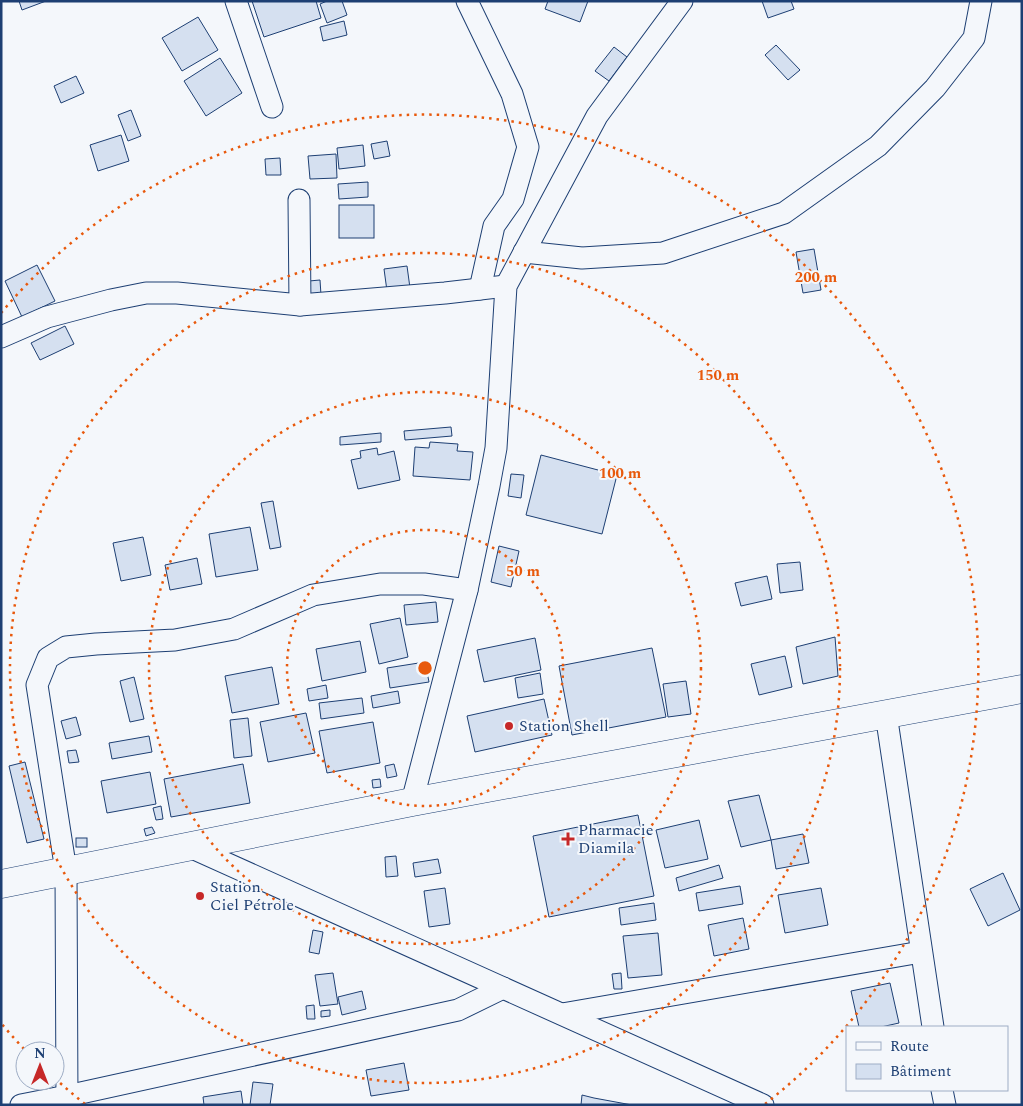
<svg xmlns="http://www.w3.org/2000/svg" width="1023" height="1106" font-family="Spectral,serif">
<rect width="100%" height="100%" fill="#f4f7fb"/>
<g fill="#d5e0f0" stroke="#1d3f73">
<path d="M19 1H46L22 10Z"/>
<path d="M252 1H316L321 18 264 37Z"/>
<path d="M327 1H342L347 15 327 23 320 4Z"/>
<path d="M548 1H588L580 22 545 9Z"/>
<path d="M762 1H791L794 9 768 18Z"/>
<path d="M198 17 218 50 182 71 162 38Z"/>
<path d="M344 21 347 35 323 41 320 27Z"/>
<path d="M776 45 800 70 788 80 765 55Z"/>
<path d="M614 47 627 57 609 81 595 71Z"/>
<path d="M220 58 242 93 206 116 184 81Z"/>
<path d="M76 76 84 93 61 103 54 86Z"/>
<path d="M131 110 141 136 128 141 118 115Z"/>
<path d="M121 135 129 161 98 171 90 145Z"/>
<path d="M387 141 390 156 374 159 371 144Z"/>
<path d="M363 145 365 166 339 169 337 148Z"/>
<path d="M336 154 337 178 310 179 308 156Z"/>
<path d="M280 158 281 175H266L265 159Z"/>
<path d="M368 182V197L339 199 338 184Z"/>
<rect x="339" y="205" width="35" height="33"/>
<path d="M814 249 821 290 803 293 796 252Z"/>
<path d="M37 265 55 301 22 317 5 281Z"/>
<path d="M407 266 410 288 387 291 384 269Z"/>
<path d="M320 280 321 295 310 296 309 281Z"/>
<path d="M65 326 74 344 40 360 31 343Z"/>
<path d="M451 427 452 436 405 440 404 431Z"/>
<path d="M381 433V442L340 445V437Z"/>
<path d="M430 442 458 444 457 451 473 452 470 480 413 476 415 447 429 448Z"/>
<path d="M377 448 378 455 394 451 400 480 358 489 351 460 361 458 360 451Z"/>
<path d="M541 455 617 475 602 534 526 515Z"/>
<path d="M511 474 524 475 521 498 508 496Z"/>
<path d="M273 501 281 547 270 549 261 503Z"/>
<path d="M250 527 258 570 216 577 209 534Z"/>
<path d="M143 537 151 575 121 581 113 543Z"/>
<path d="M499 546 519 551 511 587 491 582Z"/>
<path d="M197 558 202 584 170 590 165 565Z"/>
<path d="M800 562 803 590 780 593 777 564Z"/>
<path d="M767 576 772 599 741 606 735 583Z"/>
<path d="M436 602 438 622 406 625 404 605Z"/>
<path d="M400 618 408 657 379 664 370 624Z"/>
<path d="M835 637 838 676 803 684 796 647Z"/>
<path d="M535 638 541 670 484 682 477 650Z"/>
<path d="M360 641 366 672 322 681 316 649Z"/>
<path d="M652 648 666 717 572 735 559 666Z"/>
<path d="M785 656 792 687 759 695 751 664Z"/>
<path d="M425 662 429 682 390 688 387 668Z"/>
<path d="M272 667 279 704 232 713 225 676Z"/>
<path d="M540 673 543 694 518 698 515 678Z"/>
<path d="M134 677 144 719 130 722 120 681Z"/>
<path d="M686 681 691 714 668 717 663 684Z"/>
<path d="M326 685 328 698 309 701 307 689Z"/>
<path d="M398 691 400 703 373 708 371 696Z"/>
<path d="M362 698 364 713 321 719 319 703Z"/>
<path d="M544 699 552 735 475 752 467 716Z"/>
<path d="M306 713 315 753 268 762 260 722Z"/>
<path d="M76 717 81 735 66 739 61 721Z"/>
<path d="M248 718 252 756 234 758 230 720Z"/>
<path d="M373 722 380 763 327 773 319 731Z"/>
<path d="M149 736 152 752 112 759 109 743Z"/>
<path d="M76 750 79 762 69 763 67 751Z"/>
<path d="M25 762 44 839 27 843 9 766Z"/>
<path d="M243 764 250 803 171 817 164 779Z"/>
<path d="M394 764 397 776 387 778 385 766Z"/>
<path d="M150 772 156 804 107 813 101 781Z"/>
<path d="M380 779 381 787 373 788 372 780Z"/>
<path d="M759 795 771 840 741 847 728 801Z"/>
<path d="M161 806 163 819 156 820 153 808Z"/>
<path d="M638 815 654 896 549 917 533 836Z"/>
<path d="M699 820 708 859 665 868 656 830Z"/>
<path d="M152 827 155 833 146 836 144 829Z"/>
<path d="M803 834 809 863 776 869 771 840Z"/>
<rect x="76" y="838" width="11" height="9"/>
<path d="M396 856 398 876 386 877 385 857Z"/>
<path d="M438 859 441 873 415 877 413 863Z"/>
<path d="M719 865 723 878 679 891 676 878Z"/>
<path d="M1003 873 1020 910 988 926 970 889Z"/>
<path d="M740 886 743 904 699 911 696 893Z"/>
<path d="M445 888 450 924 429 927 424 891Z"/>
<path d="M821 888 828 925 785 933 778 895Z"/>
<path d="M654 903 656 920 621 925 619 908Z"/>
<path d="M743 918 749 949 714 956 708 925Z"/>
<path d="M313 930 323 932 319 954 309 952Z"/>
<path d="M658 933 662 975 628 978 623 936Z"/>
<path d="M333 973 338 1004 320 1006 315 975Z"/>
<path d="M621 973 622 989H614L612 974Z"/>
<path d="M890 983 899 1023 881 1027H859L851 991Z"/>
<path d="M362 991 366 1009 342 1015 338 997Z"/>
<path d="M314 1005 315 1019H307L306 1006Z"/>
<path d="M330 1010V1016L321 1017V1011Z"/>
<path d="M404 1063 409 1090 371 1096 366 1070Z"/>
<path d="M253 1082 273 1084 270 1105H250Z"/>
<path d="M241 1091 243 1105H204L203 1097Z"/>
<path d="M582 1095 594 1098 632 1105H581Z"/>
</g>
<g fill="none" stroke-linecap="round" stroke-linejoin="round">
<g stroke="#1d3f73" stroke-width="23">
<g id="minor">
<path d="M236 1 272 107"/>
<path d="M467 1 512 94 528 147 513 199 494 226 480 289"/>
<path d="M299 200 300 305"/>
<path d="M524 252 582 258 663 253 784 213 878 146 935 88 974 38 981 1"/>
<path d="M1 337 47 317 111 300 146 293H177L300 305 445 293 506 286"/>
<path d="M886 714 933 1027"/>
<path d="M412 802 467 590 489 486 496 448 506 286 597 116 682 1"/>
<path d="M190 847 763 1105"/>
<path d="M562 1014 921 952"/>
<path d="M942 1090 945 1105"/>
<path d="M21 1105 67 1096 458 1010 503 988"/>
<path d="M67 1105 66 871 37 685 48 658 66 647 96 644 175 640 234 629 313 595 380 584H424L467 590"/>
</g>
</g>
<g stroke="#1d3f73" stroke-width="29">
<path id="highway" d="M1 884 412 802 1022 689"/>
</g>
<use href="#minor" stroke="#f4f7fb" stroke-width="21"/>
<use href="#highway" stroke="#f4f7fb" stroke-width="28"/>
</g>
<g fill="none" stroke="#e8590c" stroke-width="2.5" stroke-dasharray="2.5 5">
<circle cx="425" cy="668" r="138"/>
<circle cx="425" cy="668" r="276"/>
<circle cx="425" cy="668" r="415"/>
<path d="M85 1104A553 553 0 0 1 59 1082M24 1049A553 553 0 0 1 1 1023M1 313A553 553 0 1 1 765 1104"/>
</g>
<g fill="#c62828" stroke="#f4f7fb" stroke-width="2">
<circle cx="509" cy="726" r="5"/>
<path d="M565.5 831.5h5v5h5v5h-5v5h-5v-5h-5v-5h5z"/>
<circle cx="200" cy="896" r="5"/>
</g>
<g text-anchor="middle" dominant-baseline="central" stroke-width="4" stroke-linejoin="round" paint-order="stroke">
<g font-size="16" fill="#1d3f73" stroke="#f4f7fb" text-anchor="start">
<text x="519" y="726">Station Shell</text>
<text x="578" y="830">Pharmacie<tspan x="578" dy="18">Diamila</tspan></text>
<text x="210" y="887">Station<tspan x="210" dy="18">Ciel Pétrole</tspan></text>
</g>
</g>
<circle cx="425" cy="668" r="8" fill="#e8590c" stroke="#f4f7fb" stroke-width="2.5"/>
<g font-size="15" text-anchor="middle" font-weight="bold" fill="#e8590c" stroke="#f4f7fb" stroke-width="4" stroke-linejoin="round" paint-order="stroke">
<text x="816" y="282">200 m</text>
<text x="718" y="380">150 m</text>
<text x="620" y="478">100 m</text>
<text x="523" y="576">50 m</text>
</g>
<rect width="1023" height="1106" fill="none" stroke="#1d3f73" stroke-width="5"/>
<rect x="846" y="1026" width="162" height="65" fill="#f4f7fb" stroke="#9eadc5"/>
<rect x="856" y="1042" width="25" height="8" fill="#f4f7fb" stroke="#9eadc5"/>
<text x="890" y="1051" font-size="15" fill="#1d3f73">Route</text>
<rect x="856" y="1064" width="25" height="15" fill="#d5e0f0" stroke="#9eadc5"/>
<text x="890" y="1076" font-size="15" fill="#1d3f73">Bâtiment</text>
<g transform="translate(40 1066)"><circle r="24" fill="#f4f7fb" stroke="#9eadc5"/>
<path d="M0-4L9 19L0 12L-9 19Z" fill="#c62828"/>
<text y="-8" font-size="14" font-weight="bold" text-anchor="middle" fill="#1d3f73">N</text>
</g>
</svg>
